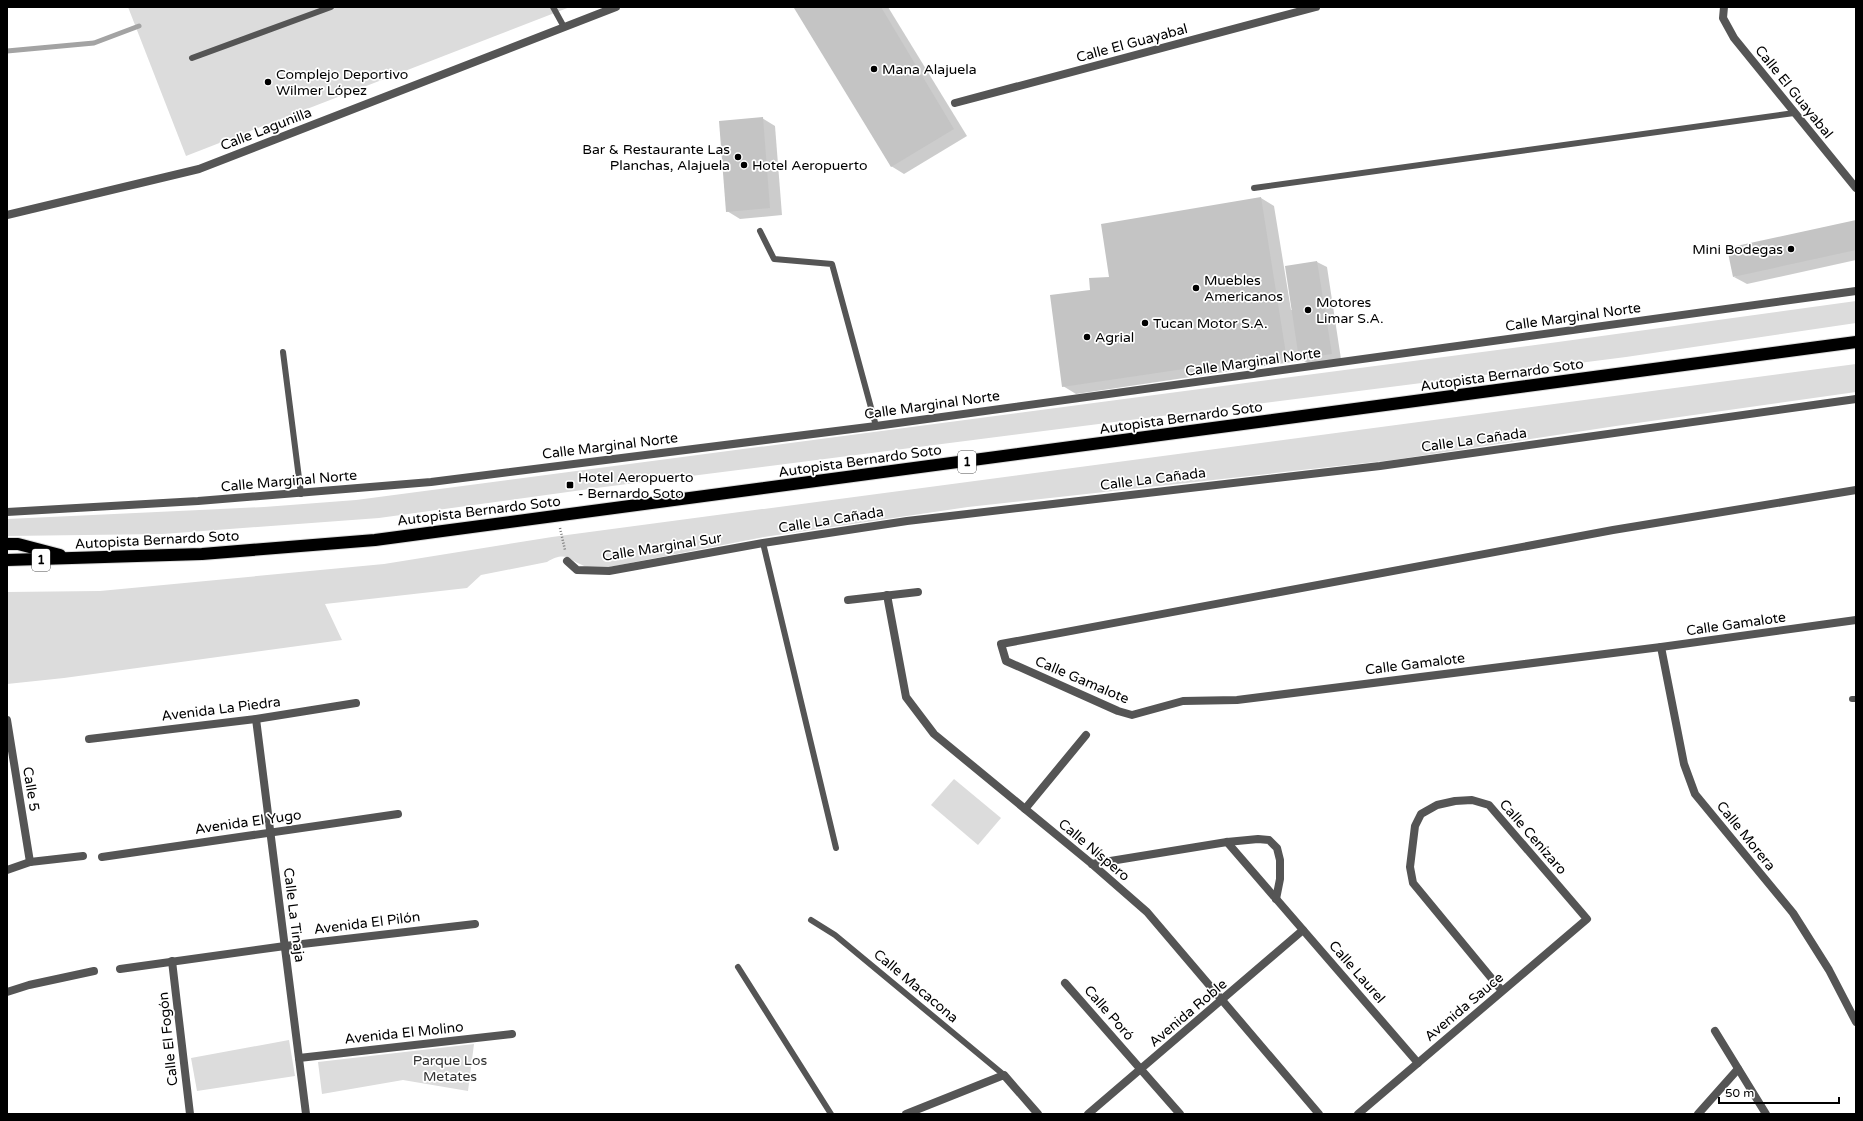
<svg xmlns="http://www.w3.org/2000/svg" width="1863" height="1121" font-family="'Varela Round',sans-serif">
<rect width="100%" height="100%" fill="#fff"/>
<g fill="#dcdcdc">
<path d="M128 7H570L186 156Z"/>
<path d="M1856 301V323L1626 357 604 487 379 518 163 534 7 536V519L264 507 356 500 1558 342Z"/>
<path d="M1856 364V392L1616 426 1393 460 968 507 764 537 604 568C598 568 593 568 588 567 570 563 568 549 547 562L481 575 467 588 325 604 342 640 64 678 7 684V592L100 591 384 564 552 537Z"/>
<path d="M954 779 1001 818 978 845 931 805Z"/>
<path d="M289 1040 295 1076 197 1091 191 1058Z"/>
<path d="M474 1044 468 1091 403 1080 322 1094 318 1062Z"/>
</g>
<g fill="#0003">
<path d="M798 7H888L967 136 904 174 891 166Z"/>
<path d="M762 118 775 126 782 215 740 219 727 211Z"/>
<path d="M1261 198 1274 206 1291 310H1293L1286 267 1317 262 1327 267 1341 359 1310 364 1298 358 1299 361 1076 394 1063 386 1091 290 1110 278Z"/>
<path d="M1856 221V260L1747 284 1734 277Z"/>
</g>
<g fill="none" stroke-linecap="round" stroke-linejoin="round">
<path stroke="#a3a3a3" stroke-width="5" d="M7 51 94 43 139 26"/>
</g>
<g fill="#c4c4c4">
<path d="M796 7H881L954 129 891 167 794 8Z"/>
<path d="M763 117 770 208 726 212 719 121Z"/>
<path d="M1261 197 1286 354 1062 387 1050 295 1090 290 1089 278 1109 277 1101 224Z"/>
<path d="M1856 220V250L1733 277 1727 248Z"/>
<path d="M1317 261 1332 354 1299 359 1285 266Z"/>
</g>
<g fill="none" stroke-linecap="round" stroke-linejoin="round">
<g stroke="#dbdbdb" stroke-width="14">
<g id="highway">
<path d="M7 544H18L60 555"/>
<path d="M7 560 202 554 375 540 1856 342"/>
</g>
</g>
<path stroke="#777" stroke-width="2.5" stroke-dasharray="1 2" stroke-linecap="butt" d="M560 528 565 550"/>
<g stroke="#555" stroke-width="6">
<path d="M553 7 564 27"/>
<path d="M192 58 331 7"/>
<path d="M1254 188 1794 113"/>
<path d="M760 231 774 259 832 264 876 426"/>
<path d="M283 352 301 494"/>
<path d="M763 543 836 848"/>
<path d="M1852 699H1856"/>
<path d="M811 920 835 935 1004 1075"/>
<path d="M738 967 831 1114"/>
</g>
<g stroke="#555" stroke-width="8">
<path d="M1724 7 1723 18 1734 38 1856 188"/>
<path d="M955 103 1316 7"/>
<path d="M7 215 199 169 616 7"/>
<path d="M1856 490 1613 530 1001 644 1006 661 1118 711 1132 715 1183 701 1237 700 1661 647 1856 620"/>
<path d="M7 512 198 501 431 482 876 426 1856 291"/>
<path d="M567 561 577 570 609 571 763 543 907 521 1380 466 1856 399"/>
<path d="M887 595 906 697 934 734 1092 864 1147 912 1319 1114"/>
<path d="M848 600 918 592"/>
<path d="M1661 647 1684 764 1695 794 1793 913 1829 970 1856 1022"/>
<path d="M256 719 306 1114"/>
<path d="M7 720 30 862"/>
<path d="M89 739 256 719 356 703"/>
<path d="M1025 809 1086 735"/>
<path d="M1227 842 1418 1063"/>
<path d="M102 857 398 814"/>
<path d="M1092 864 1227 842 1258 839 1269 840 1277 848 1280 860V879L1276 899"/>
<path d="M7 870 30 862 83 856"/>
<path d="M172 961 190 1114"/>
<path d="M120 969 285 946 475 924"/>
<path d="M1065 983 1180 1114"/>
<path d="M7 992 29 985 94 971"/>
<path d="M1715 1031 1766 1114"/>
<path d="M299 1058 512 1034"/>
<path d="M906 1114 1004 1075 1038 1114"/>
<path d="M1088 1114 1303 930"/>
<path d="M1358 1114 1587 919 1489 805 1472 800 1455 801 1437 805 1421 814 1415 826 1410 867 1413 883 1502 991"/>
<path d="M1698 1114 1738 1069"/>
</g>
<use href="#highway" stroke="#000" stroke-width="12"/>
</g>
<g fill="#000" stroke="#fff" stroke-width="1.5">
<circle cx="874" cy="69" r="4"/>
<circle cx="268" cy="82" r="4"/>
<circle cx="738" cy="157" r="4"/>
<circle cx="744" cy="165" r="4"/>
<circle cx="1791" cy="249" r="4"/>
<circle cx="1196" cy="288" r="4"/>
<circle cx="1308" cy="310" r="4"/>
<circle cx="1145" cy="323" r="4"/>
<circle cx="1087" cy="337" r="4"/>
<rect x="566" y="481" width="8" height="8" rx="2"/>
</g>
<g text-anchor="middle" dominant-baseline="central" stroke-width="3.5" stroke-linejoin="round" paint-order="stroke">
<g fill="#fff" stroke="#4c4c4c" stroke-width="1">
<rect x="958" y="451" width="18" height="22" rx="3"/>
<rect x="32" y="549" width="18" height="22" rx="3"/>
</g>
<g font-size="13" font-weight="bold" fill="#000">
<text x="967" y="462">1</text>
<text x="41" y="560">1</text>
</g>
<g font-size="14" fill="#000" stroke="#fff">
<text transform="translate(1132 43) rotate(-15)">Calle El Guayabal</text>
<text transform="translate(1794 92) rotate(51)">Calle El Guayabal</text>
<text transform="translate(266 129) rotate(-21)">Calle Lagunilla</text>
<text transform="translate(1573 317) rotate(-8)">Calle Marginal Norte</text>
<text transform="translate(1253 362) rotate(-8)">Calle Marginal Norte</text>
<text transform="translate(1502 375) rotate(-8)">Autopista Bernardo Soto</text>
<text transform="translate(932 405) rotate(-8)">Calle Marginal Norte</text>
<text transform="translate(1181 418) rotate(-8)">Autopista Bernardo Soto</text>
<text transform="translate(1474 440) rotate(-8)">Calle La Cañada</text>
<text transform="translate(610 446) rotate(-7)">Calle Marginal Norte</text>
<text transform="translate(860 461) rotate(-8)">Autopista Bernardo Soto</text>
<text transform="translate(1153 479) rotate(-7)">Calle La Cañada</text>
<text transform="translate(289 481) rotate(-5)">Calle Marginal Norte</text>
<text transform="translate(479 511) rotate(-7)">Autopista Bernardo Soto</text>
<text transform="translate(831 520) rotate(-9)">Calle La Cañada</text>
<text transform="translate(157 540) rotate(-3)">Autopista Bernardo Soto</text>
<text transform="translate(662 547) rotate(-9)">Calle Marginal Sur</text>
<text transform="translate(1736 624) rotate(-8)">Calle Gamalote</text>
<text transform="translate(1415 664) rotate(-7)">Calle Gamalote</text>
<text transform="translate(1082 680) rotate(23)">Calle Gamalote</text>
<text transform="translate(221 709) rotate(-7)">Avenida La Piedra</text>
<text transform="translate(31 789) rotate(81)">Calle 5</text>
<text transform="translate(248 822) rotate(-8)">Avenida El Yugo</text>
<text transform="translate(1746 836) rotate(51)">Calle Morera</text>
<text transform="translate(1533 837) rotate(49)">Calle Cenízaro</text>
<text transform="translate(1094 850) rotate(40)">Calle Níspero</text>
<text transform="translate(294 915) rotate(83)">Calle La Tinaja</text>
<text transform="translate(367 923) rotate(-7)">Avenida El Pilón</text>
<text transform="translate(1357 972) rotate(49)">Calle Laurel</text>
<text transform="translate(916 986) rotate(40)">Calle Macacona</text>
<text transform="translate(1464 1007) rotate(-40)">Avenida Sauce</text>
<text transform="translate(1109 1013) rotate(49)">Calle Poró</text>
<text transform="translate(1188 1013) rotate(-40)">Avenida Roble</text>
<text transform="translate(404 1033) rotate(-6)">Avenida El Molino</text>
<text transform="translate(168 1039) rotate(-96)">Calle El Fogón</text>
</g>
<g font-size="14" fill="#000" stroke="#fff" text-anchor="start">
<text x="882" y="69">Mana Alajuela</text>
<text x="276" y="74">Complejo Deportivo<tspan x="276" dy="16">Wilmer López</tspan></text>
<text x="730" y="149" text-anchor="end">Bar &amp; Restaurante Las<tspan x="730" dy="16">Planchas, Alajuela</tspan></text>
<text x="752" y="165">Hotel Aeropuerto</text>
<text x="1783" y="249" text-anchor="end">Mini Bodegas</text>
<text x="1204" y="280">Muebles<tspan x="1204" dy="16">Americanos</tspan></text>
<text x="1316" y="302">Motores<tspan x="1316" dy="16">Limar S.A.</tspan></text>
<text x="1153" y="323">Tucan Motor S.A.</text>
<text x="1095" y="337">Agrial</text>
<text x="578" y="477">Hotel Aeropuerto<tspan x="578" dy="16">- Bernardo Soto</tspan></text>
</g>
<g font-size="14" fill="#333" stroke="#fff">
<text x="450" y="1060">Parque Los<tspan x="450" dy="16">Metates</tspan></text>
</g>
</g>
<rect width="1863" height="1121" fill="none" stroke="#000000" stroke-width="16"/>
<path d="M1719 1097v6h120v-6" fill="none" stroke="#000000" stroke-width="2"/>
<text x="1725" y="1097" font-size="12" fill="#000000" stroke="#ffffff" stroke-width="3" paint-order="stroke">50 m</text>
</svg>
